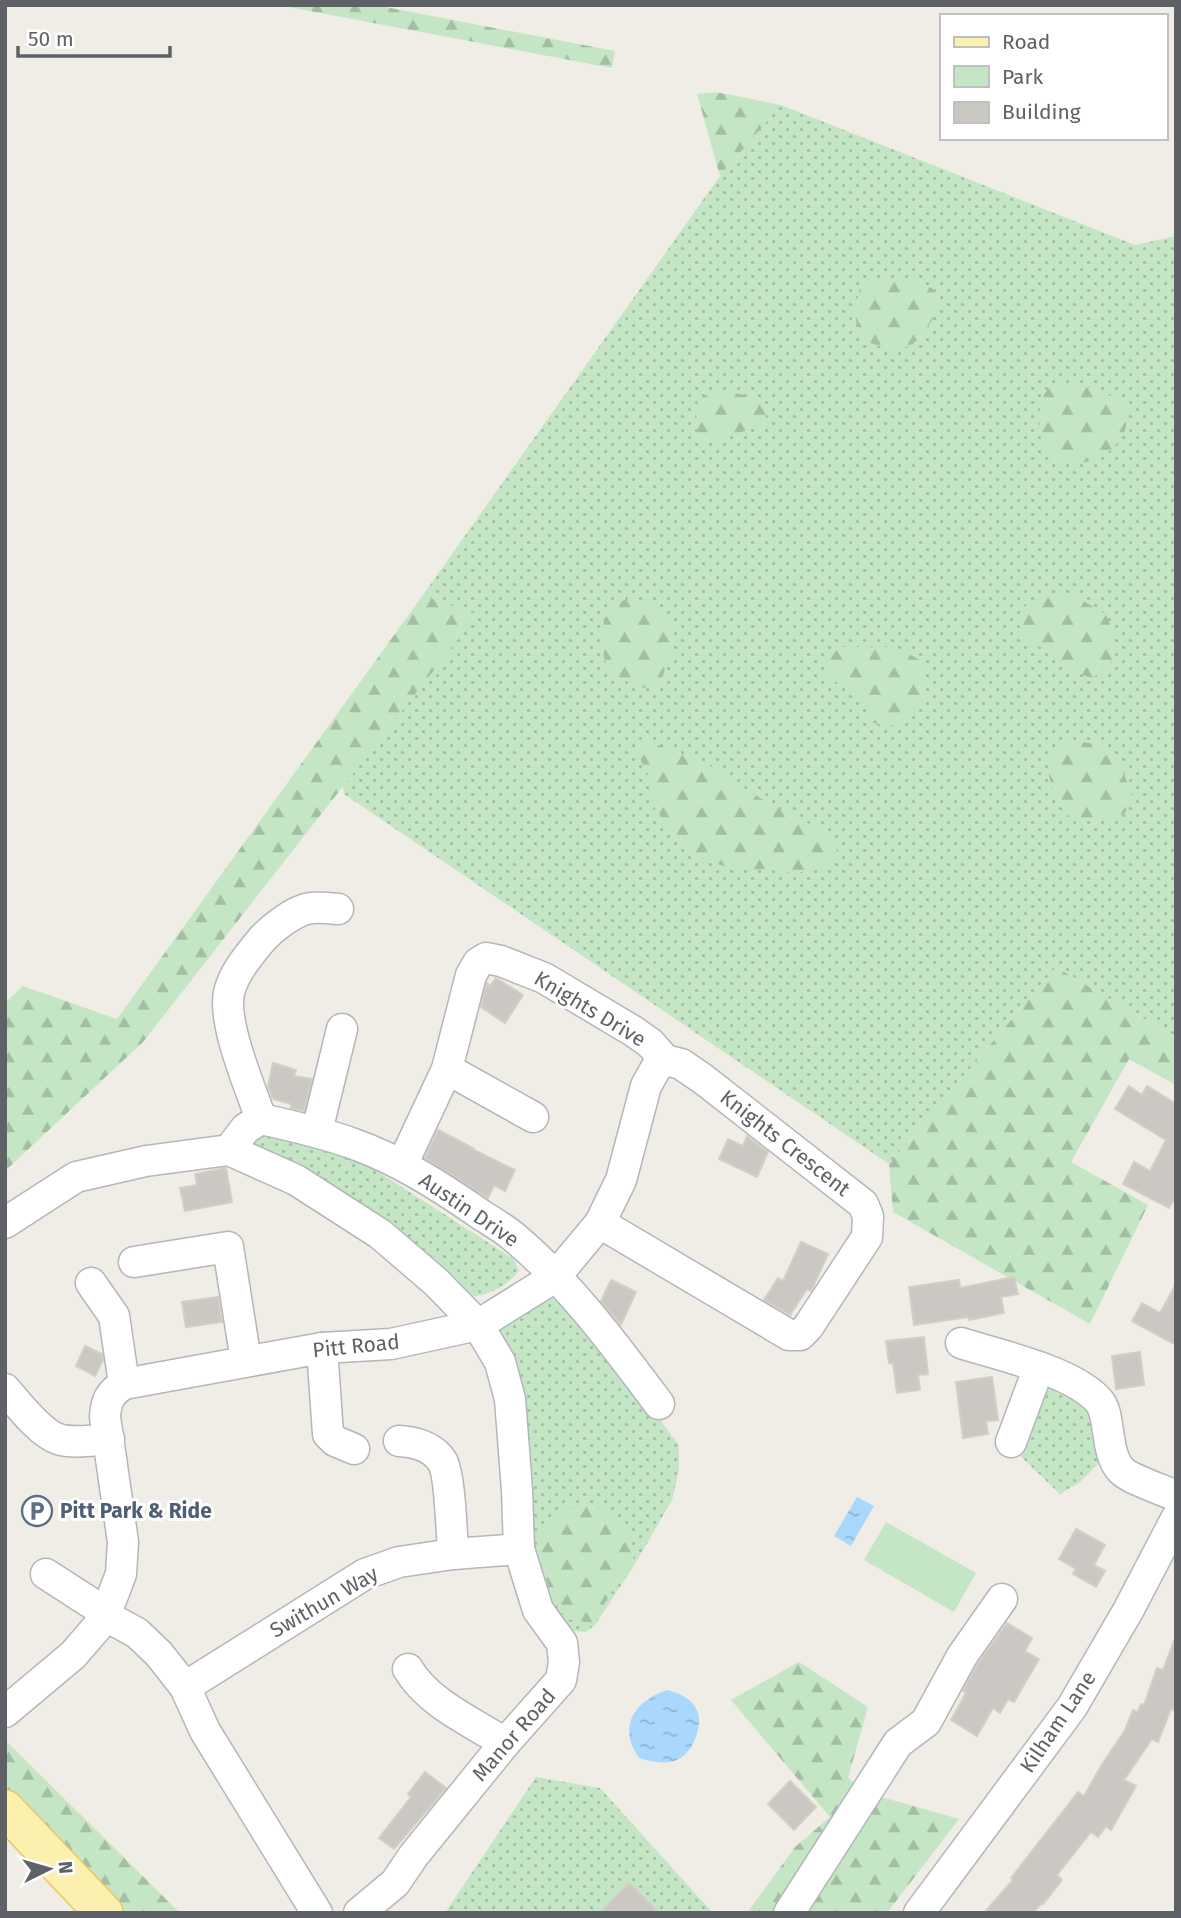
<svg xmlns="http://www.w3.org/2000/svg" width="1181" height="1918" font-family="'Fira Sans',sans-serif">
<defs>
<pattern id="green-dots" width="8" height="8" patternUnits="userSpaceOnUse" patternTransform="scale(1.75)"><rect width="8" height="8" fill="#c4e6c4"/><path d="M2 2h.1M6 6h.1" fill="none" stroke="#a2bea3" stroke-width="1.8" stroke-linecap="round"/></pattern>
<pattern id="forest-firs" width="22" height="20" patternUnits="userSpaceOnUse" patternTransform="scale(1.75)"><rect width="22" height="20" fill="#c4e6c4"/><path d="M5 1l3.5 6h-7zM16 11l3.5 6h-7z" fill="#a2bea3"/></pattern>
<pattern id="water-ripples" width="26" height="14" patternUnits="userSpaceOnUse" patternTransform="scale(1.75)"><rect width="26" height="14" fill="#aad7fc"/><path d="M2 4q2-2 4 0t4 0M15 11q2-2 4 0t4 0" fill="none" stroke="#8eb2d0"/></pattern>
</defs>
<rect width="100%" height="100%" fill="#efede6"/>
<g fill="url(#green-dots)">
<path d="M781 105 1135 245 1176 236V1038L1056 967 889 1164 344 794 343 786 476 615 423 595 720 176Z"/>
<path d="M262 1127 355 1157 514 1259 519 1271C505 1288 485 1297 464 1297L248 1149Z"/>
<path d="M554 1291 619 1366 679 1445V1470L672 1500 635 1564 595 1625 586 1632 572 1631 547 1609 537 1581 496 1332Z"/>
<path d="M1042 1378 1092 1406 1101 1461 1080 1482 1060 1494 1015 1451Z"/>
<path d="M536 1777 600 1788 713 1913H445Z"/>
</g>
<g fill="url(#forest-firs)">
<path d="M278 5H375L615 51 612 68Z"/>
<path d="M716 92 781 105 720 176 697 94Z"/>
<path d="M875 280 910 281 932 288 942 302C936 314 922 340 909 346 903 349 893 348 887 347 851 344 853 315 860 288Z"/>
<path d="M1072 383 1097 390 1124 402C1125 410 1127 418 1126 425 1126 430 1122 436 1119 440 1104 464 1079 464 1054 463 1050 459 1045 455 1044 450 1038 432 1034 391 1056 384 1060 382 1068 383 1072 383Z"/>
<path d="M712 392C737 392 748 393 768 409L764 424 719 440H702C695 427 696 416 698 400Z"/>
<path d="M1051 593 1078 598 1106 614C1119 647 1123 657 1092 678L1070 671 1047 650 1020 637C1019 605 1022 605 1051 593Z"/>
<path d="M423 595 477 615 143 1042 5 1171V1003L23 986 117 1019Z"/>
<path d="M634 598 660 608 671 624V651L663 675 658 684 650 688 636 687 618 676 606 665 601 643 604 621 613 603Z"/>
<path d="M842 647H896L920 660 925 676V705C906 721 897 731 871 722 866 696 848 690 827 676V657Z"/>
<path d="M642 738 712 767 760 798 823 831 837 845 836 860 817 870 792 873 764 869 740 870 709 862 690 851 652 805 649 776 637 753Z"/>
<path d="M1068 740 1096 744 1123 771 1132 797 1125 813 1111 819 1085 821 1066 815 1056 799 1049 776 1052 751Z"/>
<path d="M1056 967 1176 1038V1085L1129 1059 1071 1162 1148 1205 1090 1324 893 1212 889 1164Z"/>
<path d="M585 1504 612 1511 627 1529 634 1557 592 1623 567 1619 553 1601 540 1560 539 1531 561 1510Z"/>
<path d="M799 1662 868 1707 848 1778 871 1794 959 1819 887 1913H747L795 1847 830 1817 731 1700Z"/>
<path d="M5 1740 180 1913H120L5 1793Z"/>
</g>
<path fill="#c4e6c4" d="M886 1522 976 1573 954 1612 864 1560Z"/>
<g fill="url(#water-ripples)">
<path d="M857 1497 874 1506 851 1546 834 1536Z"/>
<path d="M667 1690C692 1696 707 1711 695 1739 693 1745 688 1753 682 1757 669 1766 653 1762 639 1758 636 1753 632 1747 631 1742 623 1715 644 1698 667 1690Z"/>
</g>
<g fill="#cbc8c3" stroke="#d4cfc4" stroke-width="2">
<path d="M496 978 523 995 505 1023 481 1007 487 983 490 986Z"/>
<path d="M273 1063 296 1070 294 1076 312 1079 304 1111 291 1108V1104L273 1099 268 1086Z"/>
<path d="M1129 1086 1142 1095 1147 1086 1176 1104V1196L1169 1208 1123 1184 1134 1162 1150 1171 1166 1140 1115 1109Z"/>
<path d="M438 1130 473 1148 472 1149 515 1170 505 1191 494 1185 488 1198 425 1158Z"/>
<path d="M747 1136 768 1152 757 1177 719 1159 728 1139 743 1146Z"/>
<path d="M226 1168 232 1202 185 1211 180 1188 197 1185 195 1174Z"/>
<path d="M801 1242 828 1254 811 1291 807 1289 790 1315 764 1300 778 1278 783 1281Z"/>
<path d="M1014 1277 1018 1294 1001 1297 1004 1313 969 1320 968 1317 914 1325 909 1287 959 1280 960 1288Z"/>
<path d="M611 1280 636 1292 621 1325 601 1301Z"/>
<path d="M1176 1284V1345L1132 1321 1142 1303 1160 1313Z"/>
<path d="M218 1297 222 1322 186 1327 182 1302Z"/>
<path d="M924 1337 928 1374 918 1375 920 1390 897 1393 893 1363H889L886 1341Z"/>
<path d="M85 1346 102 1354 103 1360 95 1376 76 1366Z"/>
<path d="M1140 1352 1144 1385 1116 1389 1112 1356Z"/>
<path d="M992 1377 998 1420 986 1421 988 1434 963 1438 956 1382Z"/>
<path d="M1076 1529 1105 1545 1094 1565 1105 1571 1096 1587 1073 1574 1076 1569 1059 1559Z"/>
<path d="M1007 1623 1032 1638 1025 1651 1039 1659 1014 1702 1008 1699 1000 1713 993 1708 977 1736 951 1720 966 1693 963 1691 977 1665Z"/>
<path d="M1174 1641H1176V1711L1171 1709 1158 1742 1152 1739 1124 1780 1136 1786 1111 1830 1106 1826 1098 1837 1091 1832 1057 1875 1062 1880 1043 1904 1042 1903 1033 1913H984L1013 1880 1011 1878 1078 1792 1084 1796 1101 1766 1125 1730 1133 1710 1138 1712 1141 1704 1144 1705 1157 1668 1163 1670Z"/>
<path d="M425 1772 446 1788 394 1849 379 1838 411 1797 408 1794Z"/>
<path d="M790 1781 816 1807 794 1830 768 1804Z"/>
<path d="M629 1883 659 1913H600Z"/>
</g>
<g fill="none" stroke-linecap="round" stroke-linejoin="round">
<g stroke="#b3b6ba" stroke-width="33">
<g id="minor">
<path d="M447 1069 533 1117"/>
<path d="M261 1119C251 1089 220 1019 230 989 235 972 247 958 258 944 268 931 294 910 311 908 319 907 329 908 338 909"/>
<path d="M317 1131 342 1029"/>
<path d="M229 1150 246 1128 261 1119C293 1126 324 1133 354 1144 399 1160 441 1187 480 1214 492 1222 505 1229 515 1238 570 1284 617 1348 659 1404"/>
<path d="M402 1165 447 1069 471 975 478 963 486 958 501 961 544 978 633 1031 650 1043 665 1060"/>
<path d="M5 1223 76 1177 146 1161 229 1150 296 1180 380 1234 436 1282 478 1325 500 1362 510 1399 517 1490 519 1549 538 1610 562 1643 564 1662 561 1680 505 1743 414 1855 395 1883 359 1913"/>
<path d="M600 1223 789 1335H800L808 1327 867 1237 868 1216 863 1204 703 1079 681 1064 665 1060"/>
<path d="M134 1262 228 1247 246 1361"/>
<path d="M91 1283 114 1316 124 1384"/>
<path d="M961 1343C998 1355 1073 1371 1099 1401 1106 1410 1106 1420 1108 1431 1110 1445 1112 1461 1122 1471 1130 1479 1163 1490 1176 1496"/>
<path d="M322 1348 328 1434 335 1441 354 1449"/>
<path d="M5 1389C18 1404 40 1433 58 1439 74 1444 93 1440 109 1439"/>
<path d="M399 1441C416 1442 432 1446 442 1461 450 1473 452 1537 453 1554"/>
<path d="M1011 1442 1039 1367"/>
<path d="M46 1574 94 1605"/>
<path d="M111 1600 121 1574 123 1542 105 1417C106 1400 110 1393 124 1384L322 1348 391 1344 478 1325 555 1277 600 1223 621 1180 646 1086 656 1068 665 1060"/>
<path d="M115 1621 137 1633 159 1654 185 1687 205 1731 317 1913"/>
<path d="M408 1669C428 1703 472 1722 505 1743"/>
<path d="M185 1687 365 1574 399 1562 453 1554 519 1549"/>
<path d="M5 1712 73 1655 99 1625"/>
<path d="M789 1913 898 1743 926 1722 962 1656 1002 1599"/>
<path d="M919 1913 1072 1707 1129 1609 1176 1519"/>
</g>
</g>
<g stroke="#ecc762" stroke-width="40">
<path id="major" d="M5 1809 104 1913"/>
</g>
<use href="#minor" stroke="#fff" stroke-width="30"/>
<use href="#major" stroke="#fcf0ae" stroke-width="37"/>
</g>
<defs>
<g id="parking-ring" transform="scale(1.575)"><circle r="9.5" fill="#fff" stroke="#5c6f8a" stroke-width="1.5"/><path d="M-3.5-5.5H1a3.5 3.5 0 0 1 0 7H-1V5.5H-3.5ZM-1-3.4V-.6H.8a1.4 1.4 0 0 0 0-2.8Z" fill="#5c6f8a"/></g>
</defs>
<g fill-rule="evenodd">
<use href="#parking-ring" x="37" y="1511"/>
</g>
<g text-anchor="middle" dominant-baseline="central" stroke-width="6" stroke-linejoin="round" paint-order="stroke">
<g font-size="21" fill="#5e6166" stroke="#fff">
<text transform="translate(590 1009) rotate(31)">Knights Drive</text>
<text transform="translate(785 1143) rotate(38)">Knights Crescent</text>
<text transform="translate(469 1210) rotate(34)">Austin Drive</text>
<text transform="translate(356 1346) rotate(-6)">Pitt Road</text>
<text transform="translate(324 1602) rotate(-30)">Swithun Way</text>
<text transform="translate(1058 1722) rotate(-56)">Kilham Lane</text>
<text transform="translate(514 1735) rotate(-49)">Manor Road</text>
</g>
<g font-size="21" font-weight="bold" fill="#4e5e75" stroke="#fff" text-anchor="start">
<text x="60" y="1511">Pitt Park &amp; Ride</text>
</g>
</g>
<rect width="1181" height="1918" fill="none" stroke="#5e6166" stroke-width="14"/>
<rect x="940" y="14" width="228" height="126" fill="#ffffff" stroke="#bfc0c2" stroke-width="2"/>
<rect x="954" y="37" width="35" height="10" fill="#fcf0ae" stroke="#bfc0c2" stroke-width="2"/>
<text x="1002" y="49" font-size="21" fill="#5e6166">Road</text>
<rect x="954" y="66" width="35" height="21" fill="#c4e6c4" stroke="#bfc0c2" stroke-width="2"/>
<text x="1002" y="84" font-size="21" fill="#5e6166">Park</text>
<rect x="954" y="102" width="35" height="21" fill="#cbc8c3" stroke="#bfc0c2" stroke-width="2"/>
<text x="1002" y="119" font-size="21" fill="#5e6166">Building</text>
<g transform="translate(49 1869) rotate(85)" stroke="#ffffff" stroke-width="5" paint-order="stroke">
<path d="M0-5L12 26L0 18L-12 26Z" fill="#5e6166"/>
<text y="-10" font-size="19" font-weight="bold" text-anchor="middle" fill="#5e6166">N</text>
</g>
<path d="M18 46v10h152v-10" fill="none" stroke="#5e6166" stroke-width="3.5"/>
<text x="28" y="46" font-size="21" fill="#5e6166" stroke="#ffffff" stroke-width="5" paint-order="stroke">50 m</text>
</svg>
